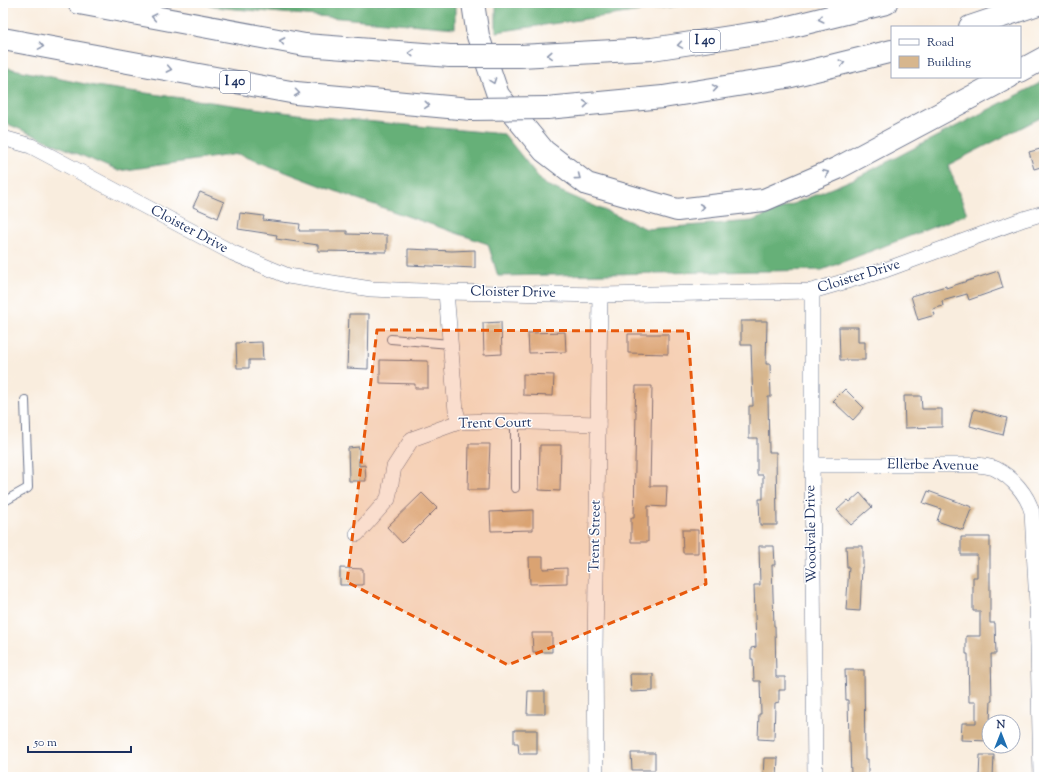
<svg xmlns="http://www.w3.org/2000/svg" width="1047" height="780" font-family="'Sorts Mill Goudy',serif">
<rect width="100%" height="100%" fill="#fff"/>
<filter id="ink" filterUnits="userSpaceOnUse"><feTurbulence type="fractalNoise" baseFrequency=".025" numOctaves="2"/><feDisplacementMap in="SourceGraphic" scale="8" xChannelSelector="R" yChannelSelector="G"/><feConvolveMatrix kernelMatrix="1 2 1 2 8 2 1 2 1" color-interpolation-filters="sRGB"/></filter>
<filter id="wash" filterUnits="userSpaceOnUse"><feTurbulence type="fractalNoise" baseFrequency=".012" numOctaves="4" result="noise"/><feDisplacementMap in="SourceGraphic" scale="16" xChannelSelector="R" yChannelSelector="G"/><feGaussianBlur stdDeviation="0.9" result="paint"/><feColorMatrix in="noise" values="0 0 0 0 0 0 0 0 0 0 0 0 0 0 0 0 0 1.4 0 .05"/><feComposite in="paint" operator="in"/></filter>
<g filter="url(#wash)">
<rect width="100%" height="100%" fill="#f9edde"/>
<g fill="#66b078" stroke="#40706b">
<path d="M199 3H455V28L224 8Z"/>
<path d="M496 3H696L496 32Z"/>
<path d="M3 67 95 86 312 116 504 134 544 184 647 229 752 221 856 178 1044 81V116L948 165 967 214 822 270 498 276 488 244 343 194 238 154 118 171 3 122Z"/>
</g>
<g id="blocks">
<g fill="#d7b68d">
<path d="M1044 148V166L1034 169 1029 152Z"/>
<path d="M200 192 224 202 218 218 193 207Z"/>
<path d="M240 213 264 216 263 220 300 224 299 231H347V234L387 235V252L318 251V245L276 239 277 235 238 229Z"/>
<path d="M408 249 452 251 475 250V268L408 265Z"/>
<path d="M998 271 1003 288 969 300 967 294 942 301 943 306 933 309 935 315 918 320 911 296 946 286V288Z"/>
<path d="M349 314H369L368 369 347 368Z"/>
<path d="M741 321H767L766 364H770L771 397H768L769 452H776L777 525H760L759 499H763V475H757V438H749V406H753L751 345H741Z"/>
<path d="M501 322 502 354 484 355 483 323Z"/>
<path d="M839 327H858V342H865V360H840Z"/>
<path d="M565 332 566 352 529 353 528 333Z"/>
<path d="M628 334H668V354L628 353Z"/>
<path d="M262 342 263 360H249V368H237L236 343Z"/>
<path d="M380 360 428 361V388H415V384L380 383Z"/>
<path d="M523 374 554 375 553 396 523 395Z"/>
<path d="M636 386H652L650 486H667L666 507 648 506V542H631V518H634L636 411H635Z"/>
<path d="M845 389 864 408 853 420 833 401Z"/>
<path d="M904 396H921L922 409H942V427L905 428Z"/>
<path d="M974 409 1007 418 1003 435 970 426Z"/>
<path d="M469 444H490L488 490H468Z"/>
<path d="M540 445H561L560 491 539 490Z"/>
<path d="M359 447V466L365 465 366 481H349L348 448Z"/>
<path d="M928 491 972 507 963 530 937 521 941 509 923 503Z"/>
<path d="M422 493 437 508 402 543 387 527Z"/>
<path d="M860 493 872 507 851 525 837 510 848 500 850 502Z"/>
<path d="M533 510V530L491 531 490 512Z"/>
<path d="M682 530H698V553H683Z"/>
<path d="M961 537H990V623H995L996 654H991L992 701H991L990 722H989V741L961 740 962 723H976V702H969L968 654H966V636H980V611H973V577H977V555H961Z"/>
<path d="M759 546H774L775 565H772L774 626H775L776 677H785V690H779V702L775 703 774 740 758 739 759 714H761L760 681H754L753 659H751V648L756 647 754 585H760Z"/>
<path d="M846 546H863V567H862L860 611 846 610 849 567H847Z"/>
<path d="M529 557H543V569L567 568V583L530 584Z"/>
<path d="M340 568 363 569V585H340Z"/>
<path d="M532 633H552V652H533Z"/>
<path d="M845 670H864L865 759H868V777H851L850 742H849L848 700H846Z"/>
<path d="M630 674H653V691L631 692Z"/>
<path d="M528 691H545V714H527Z"/>
<path d="M514 730H537V754H519L518 743H514Z"/>
<path d="M631 753H655V770H632Z"/>
<path d="M980 755H994L993 777H979Z"/>
<path d="M764 758H778L777 777H763Z"/>
</g>
</g>
</g>
<g filter="url(#ink)">
<use href="#blocks" fill-opacity="0" stroke="#69728b" stroke-width="1"/>
<g fill="none" stroke-linecap="round" stroke-linejoin="round">
<g stroke="#69728b" stroke-width="10">
<g id="service">
<path d="M391 339 450 344"/>
<path d="M515 422V488"/>
<path d="M3 502 28 488 25 400"/>
</g>
</g>
<g stroke="#69728b" stroke-width="16">
<g id="minor">
<path d="M3 138 31 146 233 253 288 276 371 289 446 292 600 295 812 291 885 270 1024 219 1044 213"/>
<path d="M812 291V465L815 777"/>
<path d="M446 292 456 411 459 422"/>
<path d="M812 465H977C983 466 990 466 996 469 1012 477 1027 494 1032 512L1037 604 1041 777"/>
<path d="M357 534 388 499 394 467 412 439 459 422 495 421 598 424"/>
<path d="M596 777 595 649 600 295"/>
</g>
</g>
<g stroke="#69728b" stroke-width="24">
<g id="motorway">
<path d="M79 3 305 45 450 56"/>
<path d="M473 3 478 36 498 95 544 151 587 184 677 210 764 200 838 168 1009 77"/>
<path d="M970 27 1041 3"/>
<path d="M3 39 296 93 470 109"/>
<path d="M520 56 652 49 777 30 886 3"/>
<path d="M1020 71 1044 58"/>
<path d="M547 108 663 97 787 77 892 51"/>
</g>
</g>
<use href="#service" stroke="#fff" stroke-width="8"/>
<use href="#minor" stroke="#fff" stroke-width="15"/>
<use href="#motorway" stroke="#fff" stroke-width="22"/>
<g stroke="#69728b" stroke-width="24" stroke-linecap="butt">
<g id="motorway-bridge">
<path d="M450 56H520"/>
<path d="M470 109 547 108"/>
</g>
</g>
<use href="#motorway-bridge" stroke="#fff" stroke-width="22"/>
</g>
<defs><path id="oneway-chevron" d="M-2-3.5L2.5 0L-2 3.5" fill="none" stroke-width="1.6" stroke-linecap="round" stroke-linejoin="round"/></defs>
<g stroke="#8d97ae">
<use href="#oneway-chevron" transform="translate(154 17) rotate(-169)"/>
<use href="#oneway-chevron" transform="translate(821 19) rotate(166)"/>
<use href="#oneway-chevron" transform="translate(282 41) rotate(-169)"/>
<use href="#oneway-chevron" transform="translate(680 45) rotate(171)"/>
<use href="#oneway-chevron" transform="translate(41 46) rotate(10)"/>
<use href="#oneway-chevron" transform="translate(411 53) rotate(-176)"/>
<use href="#oneway-chevron" transform="translate(550 55) rotate(177)"/>
<use href="#oneway-chevron" transform="translate(842 63) rotate(-14)"/>
<use href="#oneway-chevron" transform="translate(169 69) rotate(11)"/>
<use href="#oneway-chevron" transform="translate(493 81) rotate(70)"/>
<use href="#oneway-chevron" transform="translate(715 88) rotate(-9)"/>
<use href="#oneway-chevron" transform="translate(297 93) rotate(7)"/>
<use href="#oneway-chevron" transform="translate(586 104) rotate(-6)"/>
<use href="#oneway-chevron" transform="translate(427 105) rotate(5)"/>
<use href="#oneway-chevron" transform="translate(826 173) rotate(-23)"/>
<use href="#oneway-chevron" transform="translate(578 177) rotate(37)"/>
<use href="#oneway-chevron" transform="translate(702 207) rotate(-7)"/>
</g>
</g>
<path fill="#e8590c" fill-opacity="0.2" stroke="#e8590c" stroke-width="3" stroke-dasharray="8 5" stroke-linejoin="round" d="M377 330 688 331 706 584 508 665 347 582Z"/>
<g text-anchor="middle" dominant-baseline="central" stroke-width="3" stroke-linejoin="round" paint-order="stroke">
<g fill="#fff" stroke="#5f6d8e" stroke-width="1">
<rect x="690" y="30" width="30" height="22" rx="3"/>
<rect x="220" y="71" width="30" height="22" rx="3"/>
</g>
<g font-size="13" font-weight="bold" fill="#1b2f5e">
<text x="705" y="41">I 40</text>
<text x="235" y="82">I 40</text>
</g>
<g font-size="14" fill="#1b2f5e" stroke="#fff">
<text transform="translate(189 230) rotate(28)">Cloister Drive</text>
<text transform="translate(859 277) rotate(-17)">Cloister Drive</text>
<text transform="translate(513 293) rotate(1)">Cloister Drive</text>
<text transform="translate(495 424) rotate(-1)">Trent Court</text>
<text transform="translate(933 466) rotate(1)">Ellerbe Avenue</text>
<text transform="translate(812 534) rotate(-91)">Woodvale Drive</text>
<text transform="translate(596 536) rotate(-89)">Trent Street</text>
</g>
</g>
<rect width="1047" height="780" fill="none" stroke="#fff" stroke-width="16"/>
<rect x="891" y="26" width="130" height="52" fill="#ffffff" stroke="#a4acbf"/>
<rect x="899" y="39" width="20" height="6" fill="#ffffff" stroke="#a4acbf"/>
<text x="927" y="46" font-size="12" fill="#1b2f5e">Road</text>
<rect x="899" y="56" width="20" height="12" fill="#d7b68d" stroke="#a4acbf"/>
<text x="927" y="66" font-size="12" fill="#1b2f5e">Building</text>
<g transform="translate(1001 734)"><circle r="19" fill="#ffffff" stroke="#a4acbf"/>
<path d="M0-3L7 15L0 10L-7 15Z" fill="#1f6fb2"/>
<text y="-6" font-size="11" font-weight="bold" text-anchor="middle" fill="#1b2f5e">N</text>
</g>
<path d="M28 746v6h103v-6" fill="none" stroke="#1b2f5e" stroke-width="2"/>
<text x="34" y="746" font-size="12" fill="#1b2f5e" stroke="#ffffff" stroke-width="3" paint-order="stroke">50 m</text>
</svg>
